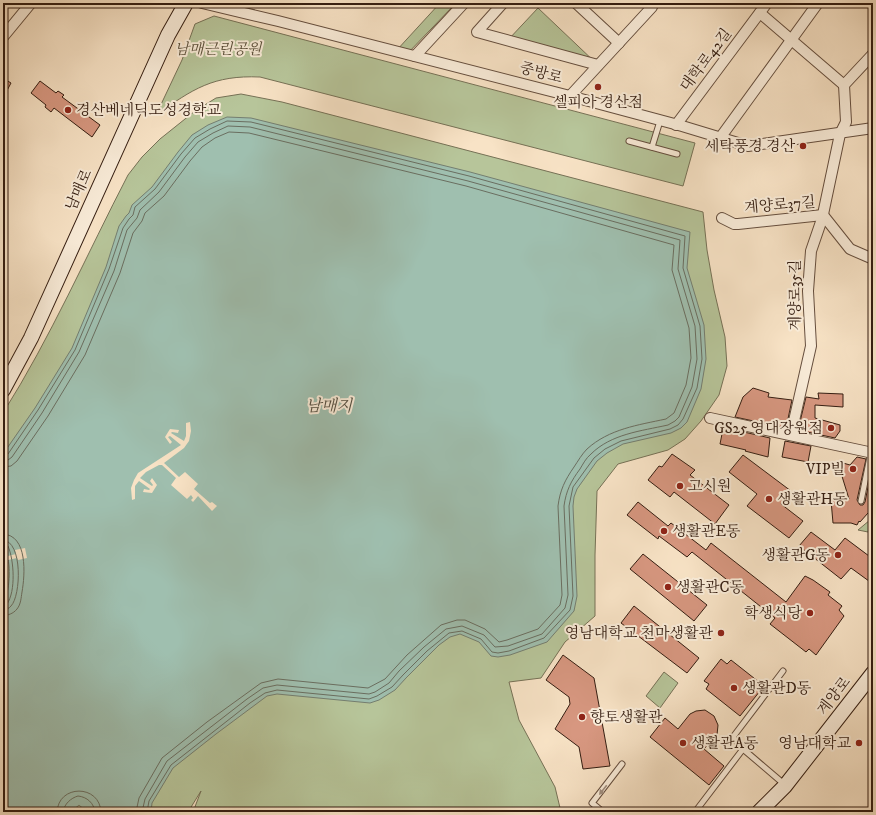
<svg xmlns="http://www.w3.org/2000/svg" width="876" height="815" font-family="'IM FELL DW Pica','Noto Serif KR',serif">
<rect width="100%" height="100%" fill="#f8e3c6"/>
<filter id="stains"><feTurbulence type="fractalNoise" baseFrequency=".005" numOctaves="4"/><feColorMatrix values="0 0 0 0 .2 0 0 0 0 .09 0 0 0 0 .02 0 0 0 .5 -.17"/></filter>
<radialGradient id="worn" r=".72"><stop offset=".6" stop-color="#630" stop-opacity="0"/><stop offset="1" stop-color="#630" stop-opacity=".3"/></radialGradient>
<g fill="#b7c59a" stroke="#767156">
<path d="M440 3H456L407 54 396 51Z"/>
<path d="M538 8 598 65 508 40Z"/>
<path d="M214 16 695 143 683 186 260 77C213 75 193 89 156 115L182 60 195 24Z"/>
<path d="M241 94 282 102 703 212 707 250 714 290 725 337 727 366 719 395 701 421 685 439 668 450 618 464 597 491 595 555V616L565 642 541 678 509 682 519 720 555 787 561 812H193L201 791 188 812H3V413C51 337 87 254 128 175L142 157 160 139 195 111 216 98Z"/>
<path d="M870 520H873V533L858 530Z"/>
<path d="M664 672 678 683 660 708 646 696Z"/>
</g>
<path fill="#9fbfaf" stroke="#747e70" d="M227 117 251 118 470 172 690 232 687 268 704 325 706 359 701 389 687 422 681 428 671 433 623 444 607 453 597 461 577 489 574 497 573 506 577 596 574 611 547 642 510 655 498 657 491 656 479 642 460 634 450 637 439 645 406 678 395 690 379 700 370 703 277 694 267 696 216 734 173 768 152 803 151 812H87L79 805 71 812H3V638L5 635C3 625 1 613 3 604 4 602 5 600 6 598 10 582 12 561 3 546V454L35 408 72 348 106 267 119 226 126 216 129 213 132 205 152 187 178 152 192 135 208 125Z"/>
<g fill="#f8e3c6">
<path d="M190 422 191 431 189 441 184 448 164 463 179 477 185 472 198 484 194 489 210 503 212 502 217 506 212 511 198 496 193 502 191 500 193 498 191 495 187 499 171 485 176 478 162 465H159L146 472 140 478 152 486 153 485 150 481 152 478 157 485 152 493 143 492 144 489 149 490 150 489 139 481 135 486V499L132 500 131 488 134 480 138 473 181 445 170 436 168 437 172 442 170 444 165 437 170 429 179 430 178 433 172 432 171 433 184 441 186 436V423Z"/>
<path d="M25 548 27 558 18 560 17 558 8 560V556L16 554 15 550Z"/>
</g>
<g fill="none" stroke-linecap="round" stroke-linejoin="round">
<g stroke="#6a6e60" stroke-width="1">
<path d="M3 456 8 454 38 410 75 350 109 269 123 228 129 219 133 215 135 207 155 189 181 154 195 138 210 129 227 121 251 122 469 176 685 236 683 268 700 326 702 359 697 388 683 419 678 425 670 429 621 441 605 449 594 458 573 487 569 506 573 596 570 610 544 638 509 651 498 653 492 652 481 639 462 631 449 633 427 651 403 675 392 687 377 696 369 699 277 690 265 693 250 703 171 765 149 801 147 812"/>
<path d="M3 461 8 460 12 457 42 413 79 352 114 271 127 230 137 218 140 210 159 192 185 157 198 142 213 133 228 126 250 127 468 181 680 240 678 269 695 326 697 359 692 387 679 417 675 421 668 425C641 431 611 434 591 454 586 458 583 464 580 469 571 481 566 491 564 506L568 595 565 608 542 634 508 646 495 647 484 635 462 626 446 629 424 647 399 671 389 683 375 692 369 694 277 685 263 688 247 699 167 761 145 799 142 812"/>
<path d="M3 467 11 466 17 461 48 416 85 355 120 273 133 233 142 221 145 213 164 196 190 161 202 147 215 138 229 132 249 133 466 186 674 245 672 270 689 328 691 358 686 385 674 413 666 419C638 425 609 429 587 449 582 454 578 461 574 467 565 480 560 490 558 506L562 595 560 605 538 629 507 640 499 642 485 629 465 620H457L441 625 407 655 385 679 368 688 278 679 261 683 207 722 162 758 139 798 136 812"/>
<path d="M3 534C28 535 25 575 22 592 21 598 21 604 17 609 13 614 8 615 3 616"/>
<path d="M3 540C23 541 21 596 11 606 9 609 6 609 3 610"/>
<path d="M3 545 8 546C14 560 16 591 7 604L3 605"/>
<path d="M57 812C58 784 100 784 101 812"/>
<path d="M63 812C64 804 71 798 78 796 87 797 94 803 95 812"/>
</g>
</g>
<g fill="#d79780" stroke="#341d11">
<path d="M3 78 11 83 3 98Z"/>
<path d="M40 81 56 93 58 91 64 95 62 97 100 125 92 137 54 108 51 112 45 107 46 105 31 93Z"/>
<path d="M753 388 769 393 768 397 792 400 786 428 735 417 743 397Z"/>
<path d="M818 393 843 394V407L815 405V418L840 425V431L835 438 798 430 806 397 819 399Z"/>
<path d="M723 429 735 432V430L770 438 768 457 745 451 746 450 720 444Z"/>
<path d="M785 441 811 446 808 462 782 457Z"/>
<path d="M672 454 695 470 690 475 729 505 715 524 674 492 670 497 648 480 659 466 662 467Z"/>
<path d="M743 455 791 491 781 504 803 521 789 538 747 506 757 494 729 472Z"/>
<path d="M857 457 866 459 857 500 860 505H863L865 502 873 462V514L868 513 860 522 859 521 857 525 851 523H833L831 500 849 499 841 473 843 463 850 465Z"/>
<path d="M638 502 668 526 671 523 706 550 711 543 786 602 805 576 813 580 830 592 828 595 842 606 839 610 844 616 816 655 809 649 806 652 770 624 775 618 692 552 687 557 659 536 658 539 627 515Z"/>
<path d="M811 532 835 550 845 538 873 559V584L851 568 841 579 799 546Z"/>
<path d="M643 554 707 605 694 621 630 569Z"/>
<path d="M634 606 699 658 687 673 621 623Z"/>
<path d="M563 655 594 678 610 766 583 769 579 747 555 729 570 704 569 697 546 680Z"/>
<path d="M721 659 727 664 731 660 764 686 740 716 706 689 709 684 704 681Z"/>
<path d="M705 710 714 716 718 725 717 735 704 749 724 766 709 785 650 737 665 718 678 729 690 714 696 711Z"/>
</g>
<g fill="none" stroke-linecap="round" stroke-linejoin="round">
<g stroke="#654e3e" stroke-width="7">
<g id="lane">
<path d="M629 141 677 154"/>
<path d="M652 147 660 121"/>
<path d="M861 501 871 452"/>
<path d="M783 671 733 737 743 749 784 784"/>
<path d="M603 812 592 803 622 764"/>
<path d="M695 812 743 749"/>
</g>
</g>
<g stroke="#654e3e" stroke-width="12">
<g id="street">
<path d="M202 3 278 21 570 96 682 126 748 146 873 128"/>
<path d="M503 3 477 32 598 65"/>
<path d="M576 3 619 43"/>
<path d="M760 13 844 85"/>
<path d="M3 37 31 3"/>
<path d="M415 56 464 3"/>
<path d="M570 96 652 7 648 3"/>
<path d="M676 125 767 3"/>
<path d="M720 138 818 3"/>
<path d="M722 218 734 224H738L823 215 850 249 873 259"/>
<path d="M710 418 873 453"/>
<path d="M791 434 811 346 808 291 811 251 822 219 840 134 846 122 844 85 873 54"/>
</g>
</g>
<g stroke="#341d11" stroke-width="16">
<g id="secondary">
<path d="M3 390 31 338 168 35 186 3"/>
<path d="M759 812 785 786 873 673"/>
</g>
</g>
<use href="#lane" stroke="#faedda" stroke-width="5"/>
<use href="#street" stroke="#faedda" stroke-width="10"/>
<use href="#secondary" stroke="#faedda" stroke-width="14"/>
</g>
<defs><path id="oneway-solid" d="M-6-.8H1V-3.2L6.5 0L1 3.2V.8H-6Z"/></defs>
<use fill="#a18f80" href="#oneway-solid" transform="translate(603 790) rotate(128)"/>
<g fill="#8f2418" stroke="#faedda" stroke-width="1.5">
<circle cx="598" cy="87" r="4"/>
<circle cx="68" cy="110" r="4"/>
<circle cx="803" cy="146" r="4"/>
<circle cx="831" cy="428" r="4"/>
<circle cx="853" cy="469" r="4"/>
<circle cx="680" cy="486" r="4"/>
<circle cx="769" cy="499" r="4"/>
<circle cx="664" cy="531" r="4"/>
<circle cx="838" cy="555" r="4"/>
<circle cx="668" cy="587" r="4"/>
<circle cx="810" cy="613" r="4"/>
<circle cx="721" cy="633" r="4"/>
<circle cx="734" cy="688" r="4"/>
<circle cx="582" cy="717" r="4"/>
<circle cx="683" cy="743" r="4"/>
<circle cx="859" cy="743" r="4"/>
</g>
<g text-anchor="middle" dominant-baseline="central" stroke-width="4" stroke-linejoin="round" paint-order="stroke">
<g font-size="15" font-style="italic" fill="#5b4f3a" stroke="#faedda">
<text x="218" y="49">남매근린공원</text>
</g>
<g font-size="15" fill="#341d11" stroke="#faedda">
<text transform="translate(706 60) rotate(-53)">대학로42길</text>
<text transform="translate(541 73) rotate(15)">중방로</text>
<text transform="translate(79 190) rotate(-66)">남매로</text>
<text transform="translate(780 205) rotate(-5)">계양로37길</text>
<text transform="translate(795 295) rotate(-90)">계양로35길</text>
<text transform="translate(834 696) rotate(-52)">계양로</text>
</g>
<g font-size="15" fill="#341d11" stroke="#faedda" text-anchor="start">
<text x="598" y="102" text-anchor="middle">셀피아 경산점</text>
<text x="76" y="110">경산베네딕도성경학교</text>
<text x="795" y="146" text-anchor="end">세탁풍경 경산</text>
<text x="823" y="428" text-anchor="end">GS25 영대장원점</text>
<text x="845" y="469" text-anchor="end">VIP빌</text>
<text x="688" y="486">고시원</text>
<text x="777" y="499">생활관H동</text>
<text x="672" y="531">생활관E동</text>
<text x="830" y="555" text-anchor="end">생활관G동</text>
<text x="676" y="587">생활관C동</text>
<text x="802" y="613" text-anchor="end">학생식당</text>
<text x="713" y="633" text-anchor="end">영남대학교 천마생활관</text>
<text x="742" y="688">생활관D동</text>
<text x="590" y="717">향토생활관</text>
<text x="691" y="743">생활관A동</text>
<text x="851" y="743" text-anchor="end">영남대학교</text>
</g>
<g font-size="16" font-style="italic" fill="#544e40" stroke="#faedda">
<text x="329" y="406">남매지</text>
</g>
</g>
<rect width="876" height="815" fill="none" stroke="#f8e3c6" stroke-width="16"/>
<rect x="4" y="4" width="868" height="807" fill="none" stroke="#341d11" stroke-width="2"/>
<rect x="8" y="8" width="860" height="799" fill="none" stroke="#341d11"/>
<rect width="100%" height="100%" filter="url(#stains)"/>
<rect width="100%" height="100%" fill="url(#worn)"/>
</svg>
